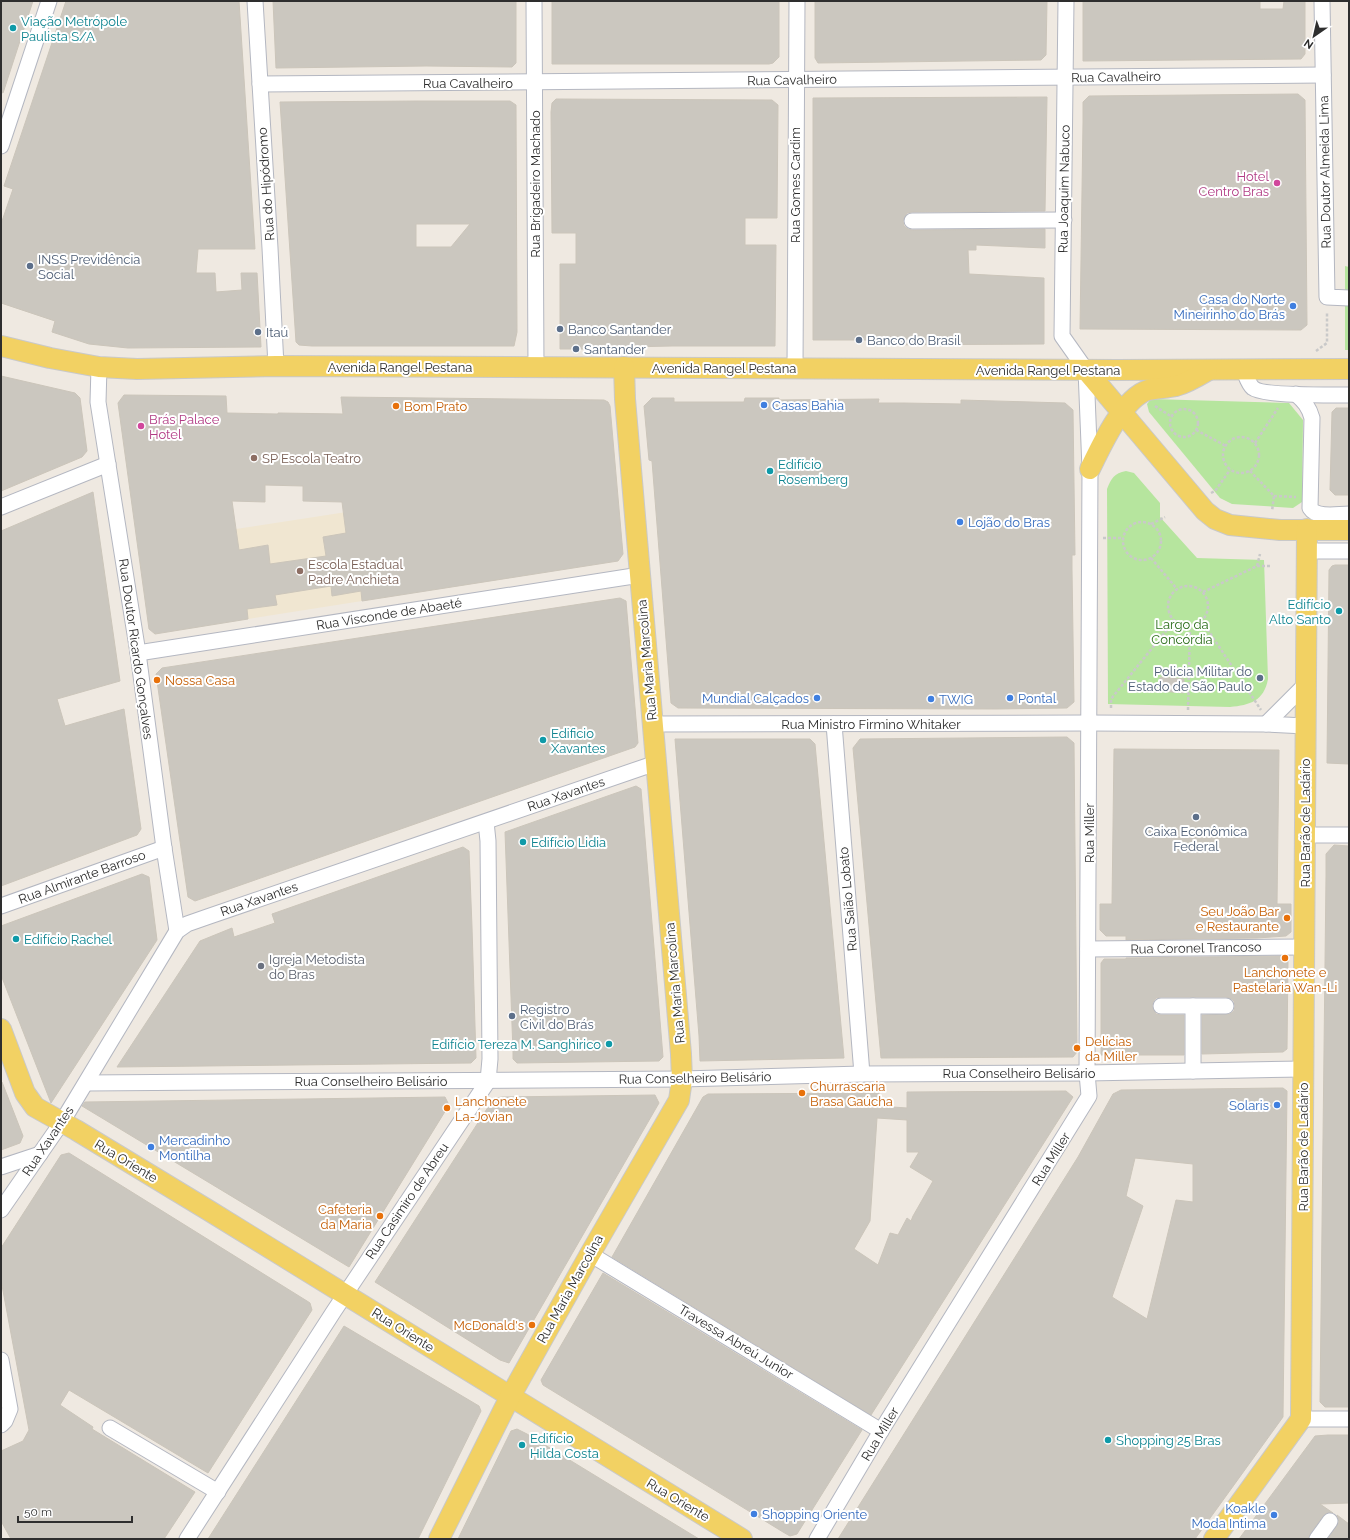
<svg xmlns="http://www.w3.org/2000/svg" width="1350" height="1540" font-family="Raleway,sans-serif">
<rect width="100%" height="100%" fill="#efe9e1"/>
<path fill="#f0e6d1" d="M353 511 362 601 248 619 236 529Z"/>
<g fill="#b6e59e">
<path d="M1345 266 1349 267V350H1345Z"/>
<path d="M1151 399 1289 403 1303 420 1302 502 1293 508 1232 504 1220 498 1149 412 1147 404Z"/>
<path d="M1126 471 1134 473 1160 503V517L1197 558 1264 560 1268 679C1264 701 1250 705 1230 707L1108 704 1107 489C1111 479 1114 473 1126 471Z"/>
</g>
<g fill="#cbc7bf" stroke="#cbc5ba" fill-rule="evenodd">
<path d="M1 1H33L3 93 1 92Z"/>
<path d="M66 1H239L255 249H198L196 273H215L216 292 242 290 241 273H257L261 347 128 348 89 344 52 332 55 321 1 303V224L13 189 4 186Z"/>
<path d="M273 1H516V63L512 67 426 66 276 68Z"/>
<path d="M552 1H779V57L773 63 769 64H552Z"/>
<path d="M815 1H1047L1046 55 1041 60 818 63 815 58Z"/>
<path d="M1083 1H1260V9H1283L1284 1H1305V54L1301 59 1083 61Z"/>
<path d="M1298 94 1305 100 1307 325 1301 330 1080 329 1083 122V102L1089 96Z"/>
<path d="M1047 97 1045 211 912 212 907 213 903 221 904 226 908 229 912 230 1045 229V248L976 245V250H968L969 274 1044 278V344L872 345V340H813V98Z"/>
<path d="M556 99 772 100 778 105 777 218H745V245H776L775 346H672L625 347V349H560V264H576V233H552L551 112 552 103Z"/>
<path d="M418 101H510L516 105 517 332 514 346H312L299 345 296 342 280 102ZM416 224H470L451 247H416Z"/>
<path d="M1 376 75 393 80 398 87 451 82 457 1 491Z"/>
<path d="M124 395 226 396 227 413 278 414V413L343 414 341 397 604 400 608 402 610 406 623 554 618 561 362 601 361 591 332 596 331 586 275 595 277 605 247 609 248 619 155 634 149 629 118 403ZM265 485 303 486V501L342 502 346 533 323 537 326 556 270 564 268 545 239 550 232 501 265 502Z"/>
<path d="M652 398H674V402H744L745 398H779V400L879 399 878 403H903L961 404V400L1065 403 1073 410 1075 555H1072V570L1074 702 1067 708 996 709 678 708 671 703 652 461 649 460 644 406Z"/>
<path d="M1336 408H1349V495H1335L1330 490 1332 412Z"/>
<path d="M93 492 120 681 57 699 65 726 124 709 141 829 137 835 1 886V531Z"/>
<path d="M1335 565H1349V764L1327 763 1329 570 1332 566Z"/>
<path d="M620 598 626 601 638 743 635 747 195 901 188 897 156 674 162 668Z"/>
<path d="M1160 677 1184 679V693L1160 691Z"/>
<path d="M1067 737 1074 743 1077 1052 1073 1057 881 1058 853 748 860 739Z"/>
<path d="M675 739H810L815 744 844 1058 700 1061 699 1036Z"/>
<path d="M1114 749 1279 750 1277 904H1291V932L1286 936 1257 938 1126 940V936H1106L1100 930V904H1112Z"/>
<path d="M636 786 641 789 663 1057 659 1061 517 1063 513 1059V1052L505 832Z"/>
<path d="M1334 845 1349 846V1407H1325L1320 1402 1326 876V854Z"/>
<path d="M463 847 469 851 472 927 476 1058 471 1063 117 1067 200 941 232 928 234 937 275 923 272 914Z"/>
<path d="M142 874 149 877 157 940 51 1103 1 975V926Z"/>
<path d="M1283 956 1288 961 1287 1049 1283 1052 1202 1054V1015L1230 1014 1234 1011 1235 1006 1234 1001 1230 998 1226 997H1161L1156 998 1153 1002 1152 1006 1156 1014 1161 1015H1184V1055H1101V963L1104 959H1126V958Z"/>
<path d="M1 1082H2L23 1136 20 1143 1 1150Z"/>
<path d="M1278 1088H1283L1287 1091 1283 1417 1195 1539H838L1078 1157 1113 1094 1121 1090ZM1135 1158 1193 1164V1202L1176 1200 1147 1319 1112 1297 1143 1206 1126 1196Z"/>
<path d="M1066 1091 1073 1097 871 1415 612 1257 703 1097 708 1094 879 1093 878 1106 907 1108V1092ZM877 1118 907 1120V1152H919L910 1167 933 1181 913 1216 911 1221 907 1218 898 1235 890 1233 878 1265 854 1249 870 1221Z"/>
<path d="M655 1095 659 1103 509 1363 500 1360 375 1282 494 1098 503 1097Z"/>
<path d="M445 1097 449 1105 349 1267 82 1106 85 1102Z"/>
<path d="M69 1153 307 1301 310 1303 312 1310 208 1473 69 1390 60 1405 93 1427 92 1429 195 1492 164 1539H11L1 1521V1451L23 1441 29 1430 1 1280V1248L61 1155Z"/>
<path d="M603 1273 862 1430 797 1534 790 1536 783 1532 543 1385 541 1380Z"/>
<path d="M344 1326 479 1406 481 1411 418 1539H208Z"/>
<path d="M517 1429 527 1434 699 1539H458L511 1431Z"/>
<path d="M1328 1435H1349V1503L1320 1504 1333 1513H1327L1323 1516 1310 1534 1308 1539H1239L1315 1436Z"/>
<path d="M1337 1515 1349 1524V1539H1328L1339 1522Z"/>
</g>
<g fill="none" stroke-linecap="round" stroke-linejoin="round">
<g stroke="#b4b7c1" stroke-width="17">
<g id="minor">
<path d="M255 1 270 248 276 366"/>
<path d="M534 1 536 367"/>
<path d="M1322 1 1327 297 1349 298"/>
<path d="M260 84 1323 75"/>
<path d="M1 146 49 1"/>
<path d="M912 221 1064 220"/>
<path d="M99 367 98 402 138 653 164 848 177 931"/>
<path d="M795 369 797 1"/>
<path d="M1243 369C1246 375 1248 384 1253 388 1262 396 1333 395 1349 395"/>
<path d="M1296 394C1304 401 1309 407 1312 418L1310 508C1317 519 1337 514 1349 514"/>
<path d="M1 507 108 464"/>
<path d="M1307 551H1349"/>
<path d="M138 653 640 575"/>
<path d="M653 724 1089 723 1266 724 1305 726"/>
<path d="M834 724 862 1074"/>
<path d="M1266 724 1306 684"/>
<path d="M1305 835H1349"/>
<path d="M1 906 164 848"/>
<path d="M1088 949 1304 947"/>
<path d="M1161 1006H1226"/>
<path d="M1193 1071V1006"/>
<path d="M86 1083 682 1079 862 1074 1087 1073 1303 1069"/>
<path d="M1 1167 40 1154"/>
<path d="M1 1210 62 1122 177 931 187 924 207 917 656 763"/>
<path d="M590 1254 881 1431"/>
<path d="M1 1360 10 1409 5 1421 1 1425"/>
<path d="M1301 1419H1349"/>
<path d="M110 1428 218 1492"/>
<path d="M187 1539 334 1311 488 1081 490 1059 488 841 486 822"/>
<path d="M817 1539 881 1431 1089 1096 1087 1073 1090 469 1086 370 1062 336 1066 1"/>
<path d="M1317 1539 1330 1521"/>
</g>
</g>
<g stroke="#c9c9c9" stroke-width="22">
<g id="major">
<path d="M1 346 50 358 99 367 137 369 276 366 1117 370 1349 369"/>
<path d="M1086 370 1205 511 1215 519 1230 525 1280 530H1349"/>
<path d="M1090 469C1101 446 1123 398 1148 390 1157 388 1167 388 1176 386 1187 383 1197 377 1207 371"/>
<path d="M1 1029 25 1093 35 1107 76 1130 208 1210 742 1539"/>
<path d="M439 1539 510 1397 590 1254 679 1100 682 1079 681 1054 625 399 624 367"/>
<path d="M1214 1539 1301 1419 1307 529"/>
</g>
</g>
<g stroke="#c9c9c9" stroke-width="2.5" stroke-dasharray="3 2" stroke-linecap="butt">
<path d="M1316 351 1327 343V312"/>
<path d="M1155 406 1172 417"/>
<circle cx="1184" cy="423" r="14"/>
<path d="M1196 430 1226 446"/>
<circle cx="1241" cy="455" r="18"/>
<path d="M1255 443 1278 408"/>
<path d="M1250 471 1274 496 1272 511"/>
<path d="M1211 493 1215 491 1230 470"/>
<path d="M1274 496 1296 497"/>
<circle cx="1142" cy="541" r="19"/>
<path d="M1151 524 1165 517"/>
<path d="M1103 538H1123"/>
<path d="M1151 558 1177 589"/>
<path d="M1257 566H1271"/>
<circle cx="1188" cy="606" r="20"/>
<path d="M1203 592 1257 566 1260 554"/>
<path d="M1202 621 1261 710"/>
<path d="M1111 708V699L1174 621"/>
<path d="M1188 710 1190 627"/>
</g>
<use href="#minor" stroke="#fff" stroke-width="15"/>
<use href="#major" stroke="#f2d163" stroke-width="20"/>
</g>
<g fill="#0f9aa8" stroke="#fff" stroke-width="1.5">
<circle cx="13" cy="28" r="4"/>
<circle cx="770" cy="471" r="4"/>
<circle cx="1339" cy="611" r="4"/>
<circle cx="543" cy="740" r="4"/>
<circle cx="523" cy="842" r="4"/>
<circle cx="16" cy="939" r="4"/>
<circle cx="609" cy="1044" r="4"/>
<circle cx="1108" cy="1440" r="4"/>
<circle cx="522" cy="1445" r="4"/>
</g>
<g fill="#d1479c" stroke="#fff" stroke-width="1.5">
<circle cx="1277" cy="183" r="4"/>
<circle cx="141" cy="426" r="4"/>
</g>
<g fill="#5c6f8a" stroke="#fff" stroke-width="1.5">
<circle cx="30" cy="266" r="4"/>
<circle cx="560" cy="329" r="4"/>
<circle cx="258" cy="332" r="4"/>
<circle cx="859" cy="340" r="4"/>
<circle cx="576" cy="349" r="4"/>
<circle cx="1260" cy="678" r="4"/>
<circle cx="1196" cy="817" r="4"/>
<circle cx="512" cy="1016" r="4"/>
</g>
<g fill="#3f7fe0" stroke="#fff" stroke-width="1.5">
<circle cx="1293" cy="306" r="4"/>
<circle cx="764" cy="405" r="4"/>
<circle cx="960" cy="522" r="4"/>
<circle cx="817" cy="698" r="4"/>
<circle cx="1010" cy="698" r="4"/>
<circle cx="931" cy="699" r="4"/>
<circle cx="1277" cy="1105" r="4"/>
<circle cx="151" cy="1147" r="4"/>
<circle cx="754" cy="1514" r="4"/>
<circle cx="1274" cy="1515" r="4"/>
</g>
<g fill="#e8710a" stroke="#fff" stroke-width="1.5">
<circle cx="396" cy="406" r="4"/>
<circle cx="157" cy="680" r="4"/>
<circle cx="1287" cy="918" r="4"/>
<circle cx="1285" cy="958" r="4"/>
<circle cx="1077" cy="1048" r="4"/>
<circle cx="802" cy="1093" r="4"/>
<circle cx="447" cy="1108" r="4"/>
<circle cx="380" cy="1216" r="4"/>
<circle cx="532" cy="1325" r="4"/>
</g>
<g fill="#8d6e63" stroke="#fff" stroke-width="1.5">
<circle cx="254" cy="458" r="4"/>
<circle cx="300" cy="571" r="4"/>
</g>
<circle fill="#6b7280" stroke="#fff" stroke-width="1.5" cx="261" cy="966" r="4"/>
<g text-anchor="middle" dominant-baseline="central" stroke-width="4" stroke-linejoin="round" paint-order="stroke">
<g font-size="13" fill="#0d838f" stroke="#fff" text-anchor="start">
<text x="21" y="21">Viação Metrópole<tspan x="21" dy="15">Paulista S/A</tspan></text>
<text x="778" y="464">Edifício<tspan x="778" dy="15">Rosemberg</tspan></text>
<text x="1331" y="604" text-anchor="end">Edifício<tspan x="1331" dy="15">Alto Santo</tspan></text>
<text x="551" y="733">Edificio<tspan x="551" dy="15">Xavantes</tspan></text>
<text x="531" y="842">Edifício Lidia</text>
<text x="24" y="939">Edifício Rachel</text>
<text x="601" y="1044" text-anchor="end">Edifício Tereza M. Sanghirico</text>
<text x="530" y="1438">Edifício<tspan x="530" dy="15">Hilda Costa</tspan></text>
<text x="1116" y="1440">Shopping 25 Bras</text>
</g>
<g font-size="13" fill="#2e2e2e" stroke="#fff">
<text transform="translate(1116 77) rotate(-1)">Rua Cavalheiro</text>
<text transform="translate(792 80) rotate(-1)">Rua Cavalheiro</text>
<text x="468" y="83">Rua Cavalheiro</text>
<text transform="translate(1325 172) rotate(-91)">Rua Doutor Almeida Lima</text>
<text transform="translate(266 184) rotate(-94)">Rua do Hipódromo</text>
<text transform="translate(535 184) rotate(-90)">Rua Brigadeiro Machado</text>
<text transform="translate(795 185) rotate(-90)">Rua Gomes Cardim</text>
<text transform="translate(1064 189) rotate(-89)">Rua Joaquim Nabuco</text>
<text x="400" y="367">Avenida Rangel Pestana</text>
<text x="724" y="368">Avenida Rangel Pestana</text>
<text x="1048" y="370">Avenida Rangel Pestana</text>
<text transform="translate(389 614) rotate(-9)">Rua Visconde de Abaeté</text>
<text transform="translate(136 649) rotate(82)">Rua Doutor Ricardo Gonçalves</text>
<text transform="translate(647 660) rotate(-95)">Rua Maria Marcolina</text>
<text x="871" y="724">Rua Ministro Firmino Whitaker</text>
<text transform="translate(566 794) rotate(-19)">Rua Xavantes</text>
<text transform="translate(1305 823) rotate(-90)">Rua Barão de Ladário</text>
<text transform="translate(1089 833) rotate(-90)">Rua Miller</text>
<text transform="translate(82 877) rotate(-20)">Rua Almirante Barroso</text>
<text transform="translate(259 899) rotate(-19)">Rua Xavantes</text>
<text transform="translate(848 899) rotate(-95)">Rua Saião Lobato</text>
<text transform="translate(1196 948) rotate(-1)">Rua Coronel Trancoso</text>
<text transform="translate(675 983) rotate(-95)">Rua Maria Marcolina</text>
<text x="1019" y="1073">Rua Conselheiro Belisário</text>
<text transform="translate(695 1078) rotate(-1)">Rua Conselheiro Belisário</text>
<text x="371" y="1081">Rua Conselheiro Belisário</text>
<text transform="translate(48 1141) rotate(-56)">Rua Xavantes</text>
<text transform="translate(1303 1147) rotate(-90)">Rua Barão de Ladário</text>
<text transform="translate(1051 1159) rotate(-58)">Rua Miller</text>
<text transform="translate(126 1161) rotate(31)">Rua Oriente</text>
<text transform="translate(407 1201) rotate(-56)">Rua Casimiro de Abreu</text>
<text transform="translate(570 1289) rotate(-61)">Rua Maria Marcolina</text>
<text transform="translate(403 1330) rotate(32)">Rua Oriente</text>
<text transform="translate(736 1342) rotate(31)">Travessa Abreú Junior</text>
<text transform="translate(880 1434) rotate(-59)">Rua Miller</text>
<text transform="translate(678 1500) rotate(31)">Rua Oriente</text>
</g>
<g font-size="13" fill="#b23c85" stroke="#fff" text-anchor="end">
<text x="1269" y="176">Hotel<tspan x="1269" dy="15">Centro Bras</tspan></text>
<text x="149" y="419" text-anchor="start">Brás Palace<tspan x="149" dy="15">Hotel</tspan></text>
</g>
<g font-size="13" fill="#4e5e75" stroke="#fff" text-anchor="start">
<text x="38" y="259">INSS Previdência<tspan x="38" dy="15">Social</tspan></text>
<text x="568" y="329">Banco Santander</text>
<text x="266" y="332">Itaú</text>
<text x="867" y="340">Banco do Brasil</text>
<text x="584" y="349">Santander</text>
<text x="1252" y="671" text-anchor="end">Policia Militar do<tspan x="1252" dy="15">Estado de São Paulo</tspan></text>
<text x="1196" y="831" text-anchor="middle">Caixa Econômica<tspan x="1196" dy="15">Federal</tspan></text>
<text x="520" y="1009">Registro<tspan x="520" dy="15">Civil do Brás</tspan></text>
</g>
<g font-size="13" fill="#366cbe" stroke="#fff" text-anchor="start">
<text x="1285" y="299" text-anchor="end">Casa do Norte<tspan x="1285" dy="15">Mineirinho do Brás</tspan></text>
<text x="772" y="405">Casas Bahia</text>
<text x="968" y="522">Lojão do Bras</text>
<text x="809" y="698" text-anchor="end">Mundial Calçados</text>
<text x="1018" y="698">Pontal</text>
<text x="939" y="699">TWIG</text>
<text x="1269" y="1105" text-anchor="end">Solaris</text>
<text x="159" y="1140">Mercadinho<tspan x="159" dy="15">Montilha</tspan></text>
<text x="1266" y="1508" text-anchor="end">Koakle<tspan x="1266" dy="15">Moda Intima</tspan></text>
<text x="762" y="1514">Shopping Oriente</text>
</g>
<g font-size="13" fill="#c56008" stroke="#fff" text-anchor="start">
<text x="404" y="406">Bom Prato</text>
<text x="165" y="680">Nossa Casa</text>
<text x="1279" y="911" text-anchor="end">Seu João Bar<tspan x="1279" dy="15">e Restaurante</tspan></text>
<text x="1285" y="972" text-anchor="middle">Lanchonete e<tspan x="1285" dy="15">Pastelaria Wan-Li</tspan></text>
<text x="1085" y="1041">Delícias<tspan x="1085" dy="15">da Miller</tspan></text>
<text x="810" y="1086">Churrascaria<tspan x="810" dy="15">Brasa Gaúcha</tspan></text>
<text x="455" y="1101">Lanchonete<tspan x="455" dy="15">La-Jovian</tspan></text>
<text x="372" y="1209" text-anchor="end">Cafeteria<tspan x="372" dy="15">da Maria</tspan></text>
<text x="524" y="1325" text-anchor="end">McDonald's</text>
</g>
<g font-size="13" fill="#785e54" stroke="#fff" text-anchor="start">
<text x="262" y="458">SP Escola Teatro</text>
<text x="308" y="564">Escola Estadual<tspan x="308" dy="15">Padre Anchieta</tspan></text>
</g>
<g font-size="13" fill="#2c6e1b" stroke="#fff">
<text x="1182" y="624">Largo da<tspan x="1182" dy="15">Concórdia</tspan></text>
</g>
<g font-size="13" fill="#5b616d" stroke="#fff" text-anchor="start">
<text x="269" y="959">Igreja Metodista<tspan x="269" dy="15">do Bras</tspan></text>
</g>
</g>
<rect width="1350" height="1540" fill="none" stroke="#2e2e2e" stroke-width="4"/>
<g transform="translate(1314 36) rotate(214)" stroke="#ffffff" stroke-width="3" paint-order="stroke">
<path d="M0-3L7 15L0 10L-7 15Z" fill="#2e2e2e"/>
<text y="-6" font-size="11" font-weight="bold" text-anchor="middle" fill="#2e2e2e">N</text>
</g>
<path d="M18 1516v6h114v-6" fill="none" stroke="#2e2e2e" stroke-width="2"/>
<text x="24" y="1516" font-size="12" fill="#2e2e2e" stroke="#ffffff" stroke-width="3" paint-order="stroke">50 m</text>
</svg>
